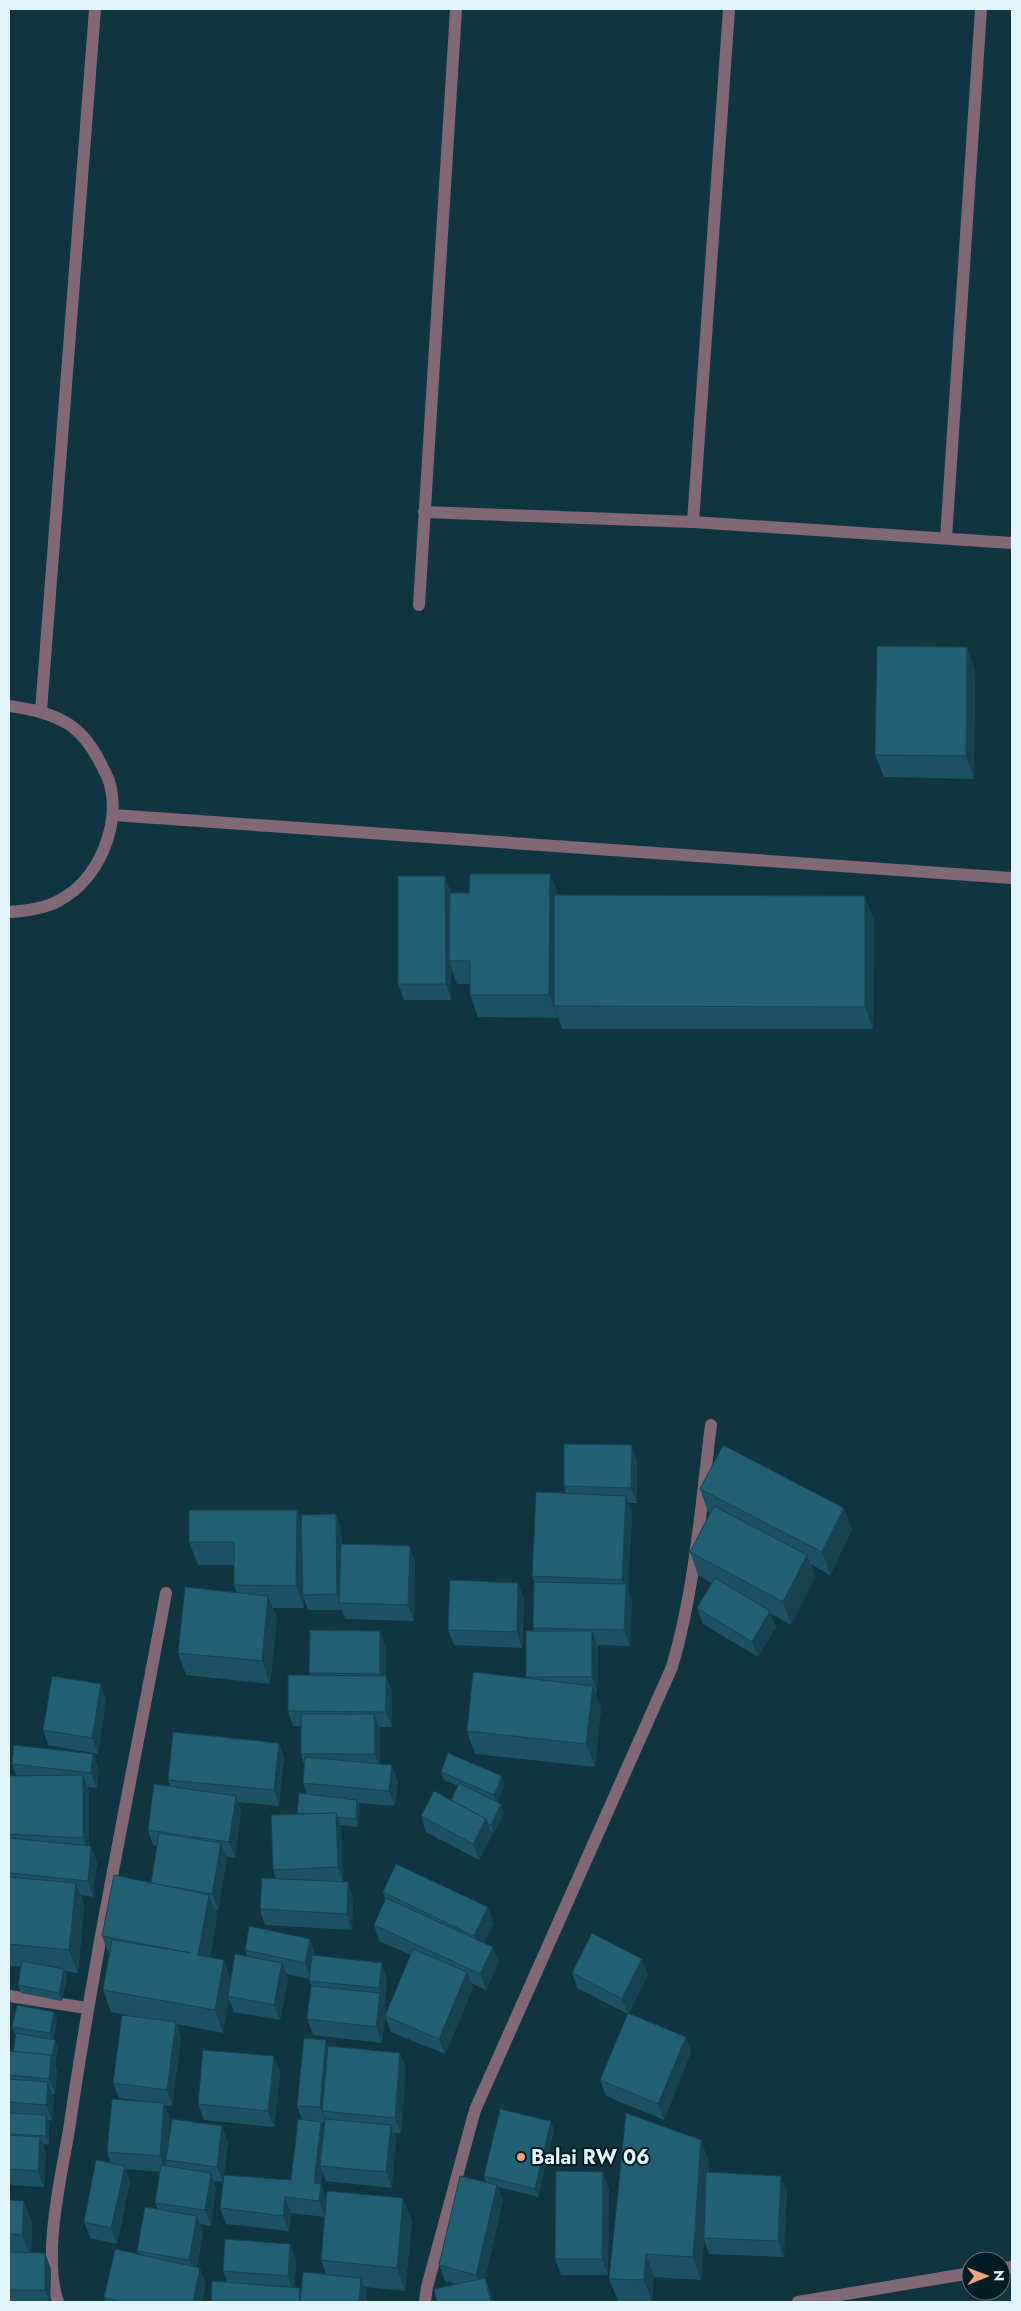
<svg xmlns="http://www.w3.org/2000/svg" width="1021" height="2311" font-family="Jost,sans-serif">
<rect width="100%" height="100%" fill="#103440"/>
<g fill="none" stroke-linecap="round" stroke-linejoin="round">
<g stroke="#816877" stroke-width="12">
<path d="M424 512 693 522 1012 543"/>
<path d="M693 522 729 9"/>
<path d="M946 538 981 9"/>
<path d="M419 605 456 9"/>
<path d="M9 706C31 709 51 713 70 725 83 734 94 750 101 764 103 769 107 775 109 781 122 824 99 879 60 900 45 909 26 911 9 912"/>
<path d="M41 711 95 9"/>
<path d="M113 815 1012 878"/>
<path d="M9 1996 87 2008"/>
<path d="M1001 2268 1012 2267"/>
<path d="M58 2302C42 2257 61 2177 69 2130 95 1950 133 1772 166 1593"/>
<path d="M425 2302 427 2287 475 2110 672 1667C695 1589 701 1505 711 1425"/>
<path d="M798 2302 971 2273"/>
</g>
</g>
<g fill="#1c5263" fill-rule="evenodd">
<path d="M975 670 974 779 884 777 875 755Z"/>
<path d="M550 874 558 895 874 919 873 1029H562L558 1017V1018L478 1017 470 995V984H457L451 967V1000H404L398 984 451 892V893H469Z"/>
<path d="M637 1461V1503H629L632 1512 628 1591 632 1600 630 1646 597 1645 598 1647 597 1693H595L601 1708 595 1767 475 1754 467 1731 527 1678 526 1677 534 1631 533 1628 534 1582 532 1576 566 1493 564 1486Z"/>
<path d="M700 1489 844 1508 852 1530 830 1575 811 1564 815 1578 791 1625 771 1614 776 1627 758 1657 703 1624 697 1608 712 1583 698 1575 690 1552 710 1513 708 1512Z"/>
<path d="M297 1510 301 1522 341 1530 342 1544 415 1561 414 1621 345 1619 342 1610H308L304 1599V1608H273L277 1619 270 1684 186 1675 178 1653 237 1593 234 1585V1565H198L189 1542Z"/>
<path d="M518 1583 524 1599 522 1648 454 1645 448 1630Z"/>
<path d="M386 1647V1676L392 1692V1727H379L380 1729V1764L398 1781 395 1806 359 1803 360 1808 358 1827 340 1825 341 1828 343 1882H348L353 1898 352 1930 265 1925 260 1909 276 1879 273 1870 297 1814V1813L307 1794 303 1783 304 1764 301 1754V1726H293L288 1711 310 1675 309 1673Z"/>
<path d="M106 1700 98 1754 48 1745 43 1730Z"/>
<path d="M279 1743 284 1758 279 1806 238 1802 241 1812 235 1858 226 1856 227 1859 218 1910 215 1909 217 1917 210 1958 231 1980 247 1956 245 1950 316 1955 387 1979 385 2004H384L386 2009 385 2016 411 1955 379 1941 374 1925 385 1899 383 1892 494 1923 484 1943 499 1962 486 1990 471 1983 473 1988 445 2054 391 2032 385 2016 382 2043 313 2035 307 2019 311 1986 309 1981V1979L286 1974 288 1979 280 2020 234 2012 229 1999 223 2033 177 2024 181 2037 172 2106 164 2105 170 2119 167 2153 228 2142 223 2182 214 2181 216 2189 211 2226 200 2224 203 2231 197 2267 206 2284 202 2302H106L104 2298 139 2254 137 2251 158 2209 155 2203 160 2172 126 2169 130 2182 117 2244 90 2238 84 2222 111 2163 107 2152 141 2101 119 2098 113 2083 128 2015 111 2012 103 1990 109 1955 102 1936 151 1883 157 1846 153 1845 148 1830 170 1786 168 1780Z"/>
<path d="M93 1754 99 1770 97 1788 87 1787 89 1791V1846L97 1862 93 1897 81 1895 84 1906 78 1973 65 1971 67 1977 62 2001 21 1993 18 1985 21 1967 9 1965V1776H16L12 1764Z"/>
<path d="M441 1772 505 1784 497 1802 501 1804 504 1813 494 1833 491 1832 492 1835 479 1860 426 1832 421 1816 451 1800 458 1786 444 1780Z"/>
<path d="M572 1973 648 1975 629 2013 686 2037 691 2052 664 2120 606 2096 600 2080 628 2014 577 1988Z"/>
<path d="M57 2020 53 2040H55L58 2048 55 2064 57 2070 55 2094H52L54 2098 52 2121 48 2120 49 2123V2145L43 2144 46 2153 44 2187 9 2185V2051L13 2052 16 2035H15L12 2027Z"/>
<path d="M326 2040 328 2046 400 2053 406 2069 401 2133H394L396 2141 392 2188 326 2181 323 2173 321 2185 326 2199 412 2221 405 2291 365 2287 367 2293 366 2302H211V2301L227 2282 223 2271 290 2244 296 2260 294 2288H300L301 2292 326 2274 321 2260 325 2217 291 2213 289 2231 226 2224 220 2208 291 2180 302 2120 297 2106ZM322 2123H325L324 2129Z"/>
<path d="M274 2056 280 2072 274 2127 204 2120 198 2104Z"/>
<path d="M554 2129 538 2197 498 2187 503 2200 485 2278 491 2294 493 2302H437L457 2284 445 2281 439 2265 486 2182 484 2176Z"/>
<path d="M701 2140 709 2163V2173L787 2191 784 2257 709 2254 704 2239 701 2280 654 2277 652 2302 618 2301 609 2279Z"/>
<path d="M609 2188 608 2275H561L555 2259Z"/>
<path d="M9 2200 32 2223 31 2253 51 2269 50 2302H9Z"/>
</g>
<g fill="#174250">
<path d="M967 647 975 670 974 779 966 756Z"/>
<path d="M550 874 558 897 554 1006 558 1018 549 995Z"/>
<path d="M445 876 451 892V961H449L451 967V1000L446 984Z"/>
<path d="M865 896 874 919 873 1029 865 1007Z"/>
<path d="M632 1445 637 1461V1503L631 1488Z"/>
<path d="M626 1496 632 1512 628 1591 632 1600 630 1646 624 1630 626 1589 622 1580Z"/>
<path d="M844 1508 852 1530 830 1575 822 1552Z"/>
<path d="M297 1510 305 1532 303 1595 304 1599V1608L296 1586Z"/>
<path d="M336 1514 341 1530 343 1603H340L337 1594Z"/>
<path d="M410 1546 415 1561 414 1621 408 1605Z"/>
<path d="M807 1555 815 1578 791 1625 783 1602Z"/>
<path d="M518 1583 524 1599 522 1648 517 1632Z"/>
<path d="M268 1596 277 1619 270 1684 262 1661Z"/>
<path d="M770 1611 776 1627 758 1657 752 1642Z"/>
<path d="M380 1631 386 1647V1690L380 1674Z"/>
<path d="M592 1631 598 1647 597 1693 592 1677Z"/>
<path d="M386 1676 392 1692V1727L386 1712Z"/>
<path d="M101 1684 106 1700 98 1754 92 1738Z"/>
<path d="M593 1686 601 1708 595 1767 586 1744Z"/>
<path d="M374 1714 380 1729V1770L375 1754Z"/>
<path d="M279 1743 284 1758 279 1806 274 1790Z"/>
<path d="M93 1754 99 1770 97 1788 91 1773Z"/>
<path d="M392 1765 398 1781 395 1806 389 1791Z"/>
<path d="M83 1775 89 1791V1854L83 1838Z"/>
<path d="M502 1776 505 1784 497 1803 494 1795Z"/>
<path d="M236 1796 241 1812 235 1858 229 1842Z"/>
<path d="M357 1800 360 1808 358 1827 356 1819Z"/>
<path d="M501 1804 504 1813 494 1833 491 1825Z"/>
<path d="M336 1813 341 1828 343 1883 338 1867Z"/>
<path d="M486 1819 492 1835 479 1860 473 1844Z"/>
<path d="M221 1843 227 1859 218 1910 212 1894Z"/>
<path d="M91 1846 97 1862 93 1897 88 1881Z"/>
<path d="M348 1882 353 1898 352 1930 347 1914Z"/>
<path d="M76 1883 84 1906 78 1973 69 1950Z"/>
<path d="M209 1895 217 1917 206 1978 198 1955Z"/>
<path d="M488 1907 494 1923 480 1951 474 1936Z"/>
<path d="M310 1939 316 1955 310 1979 305 1963Z"/>
<path d="M493 1947 499 1962 486 1990 480 1974Z"/>
<path d="M642 1959 648 1975 628 2014 622 1999Z"/>
<path d="M224 1960 232 1983 228 1996 229 1999 223 2033 215 2010Z"/>
<path d="M282 1963 288 1979 280 2020 274 2005Z"/>
<path d="M382 1963 387 1979 385 2004 379 1988Z"/>
<path d="M64 1969 67 1977 62 2001 59 1993Z"/>
<path d="M467 1972 473 1988 445 2054 439 2039Z"/>
<path d="M380 1993 386 2009 382 2043 376 2027Z"/>
<path d="M9 1997 12 2006 9 2025Z"/>
<path d="M54 2012 57 2020 53 2041 50 2033Z"/>
<path d="M176 2022 181 2037 172 2106 167 2090Z"/>
<path d="M686 2037 691 2052 664 2120 658 2104Z"/>
<path d="M55 2040 58 2048 55 2064 57 2070 55 2094 49 2079 51 2055Z"/>
<path d="M326 2040 332 2056 322 2111 326 2121 325 2123 320 2107Z"/>
<path d="M400 2053 406 2069 401 2133 395 2118Z"/>
<path d="M274 2056 280 2072 274 2127 268 2111Z"/>
<path d="M48 2082 54 2098 52 2121 46 2105Z"/>
<path d="M164 2103 170 2119 165 2172 160 2156Z"/>
<path d="M46 2115 49 2123V2145L46 2136Z"/>
<path d="M551 2121 554 2129 538 2197 535 2189Z"/>
<path d="M321 2122 327 2137 320 2166 323 2173 321 2185 327 2200 325 2217 319 2201 314 2183Z"/>
<path d="M391 2125 396 2141 392 2188 386 2172Z"/>
<path d="M222 2126 228 2142 223 2182 217 2167Z"/>
<path d="M40 2137 46 2153 44 2187 38 2171Z"/>
<path d="M701 2140 709 2163 701 2280 693 2257Z"/>
<path d="M125 2166 130 2182 117 2244 111 2228Z"/>
<path d="M603 2172 609 2188 608 2275 602 2259Z"/>
<path d="M211 2173 216 2189 211 2226 205 2210Z"/>
<path d="M781 2176 787 2191 784 2257 778 2241Z"/>
<path d="M497 2185 503 2200 482 2291 476 2275Z"/>
<path d="M285 2197 291 2213 289 2231 283 2216Z"/>
<path d="M403 2198 412 2221 405 2291 397 2268Z"/>
<path d="M24 2201 32 2223 31 2258 22 2235Z"/>
<path d="M197 2216 203 2231 195 2275 189 2260Z"/>
<path d="M290 2244 296 2260 294 2292 288 2276Z"/>
<path d="M45 2253 51 2269 50 2302H49L45 2290Z"/>
<path d="M646 2254 654 2277 652 2302 644 2280Z"/>
<path d="M200 2268 206 2284 202 2302H193Z"/>
<path d="M361 2278 367 2293 366 2302H359Z"/>
<path d="M485 2278 491 2294 493 2302H491Z"/>
<path d="M300 2288 305 2302H299Z"/>
</g>
<g fill="#215f73" stroke="#174250">
<path d="M877 646 967 647 966 756 875 755Z"/>
<path d="M470 874H550L549 995H470V961H449L450 893H469Z"/>
<path d="M398 876H445L446 984H398Z"/>
<path d="M554 895 865 896V1007L554 1006Z"/>
<path d="M564 1444 632 1445 631 1488 564 1486Z"/>
<path d="M723 1445 844 1508 822 1552 700 1489Z"/>
<path d="M536 1492 626 1496 622 1580 532 1576Z"/>
<path d="M714 1506 807 1555 783 1602 690 1552Z"/>
<path d="M189 1510H297L296 1586 234 1585V1542H189Z"/>
<path d="M336 1514 337 1594 303 1595 301 1515Z"/>
<path d="M341 1544 410 1546 408 1605 339 1603Z"/>
<path d="M715 1578 770 1611 752 1642 697 1608Z"/>
<path d="M450 1580 518 1583 517 1632 448 1630Z"/>
<path d="M534 1582 626 1584 624 1630 533 1628Z"/>
<path d="M185 1587 268 1596 262 1661 178 1653Z"/>
<path d="M310 1630 380 1631V1674L309 1673Z"/>
<rect x="526" y="1631" width="66" height="46"/>
<path d="M473 1672 593 1686 586 1744 467 1731Z"/>
<path d="M288 1675 386 1676V1712L288 1711Z"/>
<path d="M52 1676 101 1684 92 1738 43 1730Z"/>
<path d="M301 1714H374L375 1754H301Z"/>
<path d="M173 1732 279 1743 274 1790 168 1780Z"/>
<path d="M14 1745 93 1754 91 1773 12 1764Z"/>
<path d="M448 1753 502 1776 494 1795 441 1772Z"/>
<path d="M305 1757 392 1765 389 1791 303 1783Z"/>
<path d="M83 1775V1838L9 1834V1776Z"/>
<path d="M459 1783 501 1804 491 1825 488 1824 486 1819 451 1800Z"/>
<path d="M154 1784 236 1796 229 1842 148 1830Z"/>
<path d="M434 1791 486 1819 473 1844 421 1816Z"/>
<path d="M299 1793 357 1800 356 1819 337 1817 336 1813 307 1814 297 1813Z"/>
<path d="M336 1813 338 1867 273 1870 271 1815Z"/>
<path d="M159 1833 221 1843 212 1894 151 1883Z"/>
<path d="M9 1838 91 1846 88 1881 9 1873Z"/>
<path d="M396 1864 488 1907 474 1936 383 1892Z"/>
<path d="M114 1875 209 1895 198 1955 224 1960 215 2010 103 1990 112 1940 191 1953 102 1936Z"/>
<path d="M9 1877 76 1883 69 1950 9 1944Z"/>
<path d="M262 1878 348 1882 347 1914 260 1909Z"/>
<path d="M386 1898 493 1947 480 1974 374 1925Z"/>
<path d="M249 1926 310 1939 305 1963 245 1950Z"/>
<path d="M592 1933 642 1959 622 1999 572 1973Z"/>
<path d="M413 1949 467 1972 439 2039 385 2016Z"/>
<path d="M235 1954 282 1963 274 2005 228 1996Z"/>
<path d="M312 1955 382 1963 379 1988 309 1981Z"/>
<path d="M22 1961 64 1969 59 1993 18 1985Z"/>
<path d="M311 1986 380 1993 376 2027 307 2019Z"/>
<path d="M17 2005 54 2012 50 2033 12 2027Z"/>
<path d="M628 2013 686 2037 658 2104 600 2080Z"/>
<path d="M122 2015 176 2022 167 2090 113 2083Z"/>
<path d="M16 2033 55 2040 52 2056 51 2055 13 2052Z"/>
<path d="M304 2038 326 2040 320 2107 297 2106Z"/>
<path d="M328 2046 400 2053 395 2118 322 2111Z"/>
<path d="M203 2050 274 2056 268 2111 198 2104Z"/>
<path d="M9 2051 51 2055 49 2079 9 2075Z"/>
<path d="M9 2079 48 2082 46 2105 9 2102Z"/>
<path d="M112 2099 164 2103 160 2156 107 2152Z"/>
<path d="M500 2109 551 2121 535 2189 484 2176Z"/>
<path d="M9 2113 46 2115V2136L9 2134Z"/>
<path d="M626 2113 701 2140 693 2257 646 2254 644 2280 609 2279Z"/>
<path d="M172 2119 222 2126 217 2167 166 2160Z"/>
<path d="M298 2119 321 2122 314 2183 321 2184 319 2201 285 2197 283 2216 220 2208 224 2175 291 2180Z"/>
<path d="M325 2119 391 2125 386 2172 320 2166Z"/>
<path d="M9 2135 40 2137 38 2171 9 2169Z"/>
<path d="M96 2160 125 2166 111 2228 84 2222Z"/>
<path d="M161 2165 211 2173 205 2210 155 2203Z"/>
<path d="M556 2171 603 2172 602 2259H555Z"/>
<path d="M706 2172 781 2176 778 2241 704 2238Z"/>
<path d="M460 2176 497 2185 476 2275 439 2265Z"/>
<path d="M327 2191 403 2198 397 2268 321 2260Z"/>
<path d="M9 2200 24 2201 22 2235 9 2234Z"/>
<path d="M145 2207 197 2216 189 2260 137 2251Z"/>
<path d="M225 2239 290 2244 288 2276 223 2271Z"/>
<path d="M115 2249 200 2268 193 2302H124L104 2298Z"/>
<path d="M9 2252 45 2253V2290H9Z"/>
<path d="M303 2272 361 2278 359 2302H300Z"/>
<path d="M485 2278 491 2302H437L434 2289Z"/>
<path d="M212 2281 300 2288 299 2302H230L211 2301Z"/>
</g>
<circle fill="#f2a080" stroke="#001b24" stroke-width="2" cx="521" cy="2157" r="5"/>
<g text-anchor="middle" dominant-baseline="central" stroke-width="4" stroke-linejoin="round" paint-order="stroke">
<g font-size="20" font-weight="bold" fill="#e1f5fc" stroke="#001b24" text-anchor="start">
<text x="531" y="2157">Balai RW 06</text>
</g>
</g>
<rect width="1021" height="2311" fill="none" stroke="#e1f5fc" stroke-width="20"/>
<g transform="translate(986 2276) rotate(89)"><circle r="24" fill="#001b24" stroke="#5a727a"/>
<path d="M0-4L9 19L0 12L-9 19Z" fill="#f2a080"/>
<text y="-8" font-size="14" font-weight="bold" text-anchor="middle" fill="#e1f5fc">N</text>
</g>
</svg>
